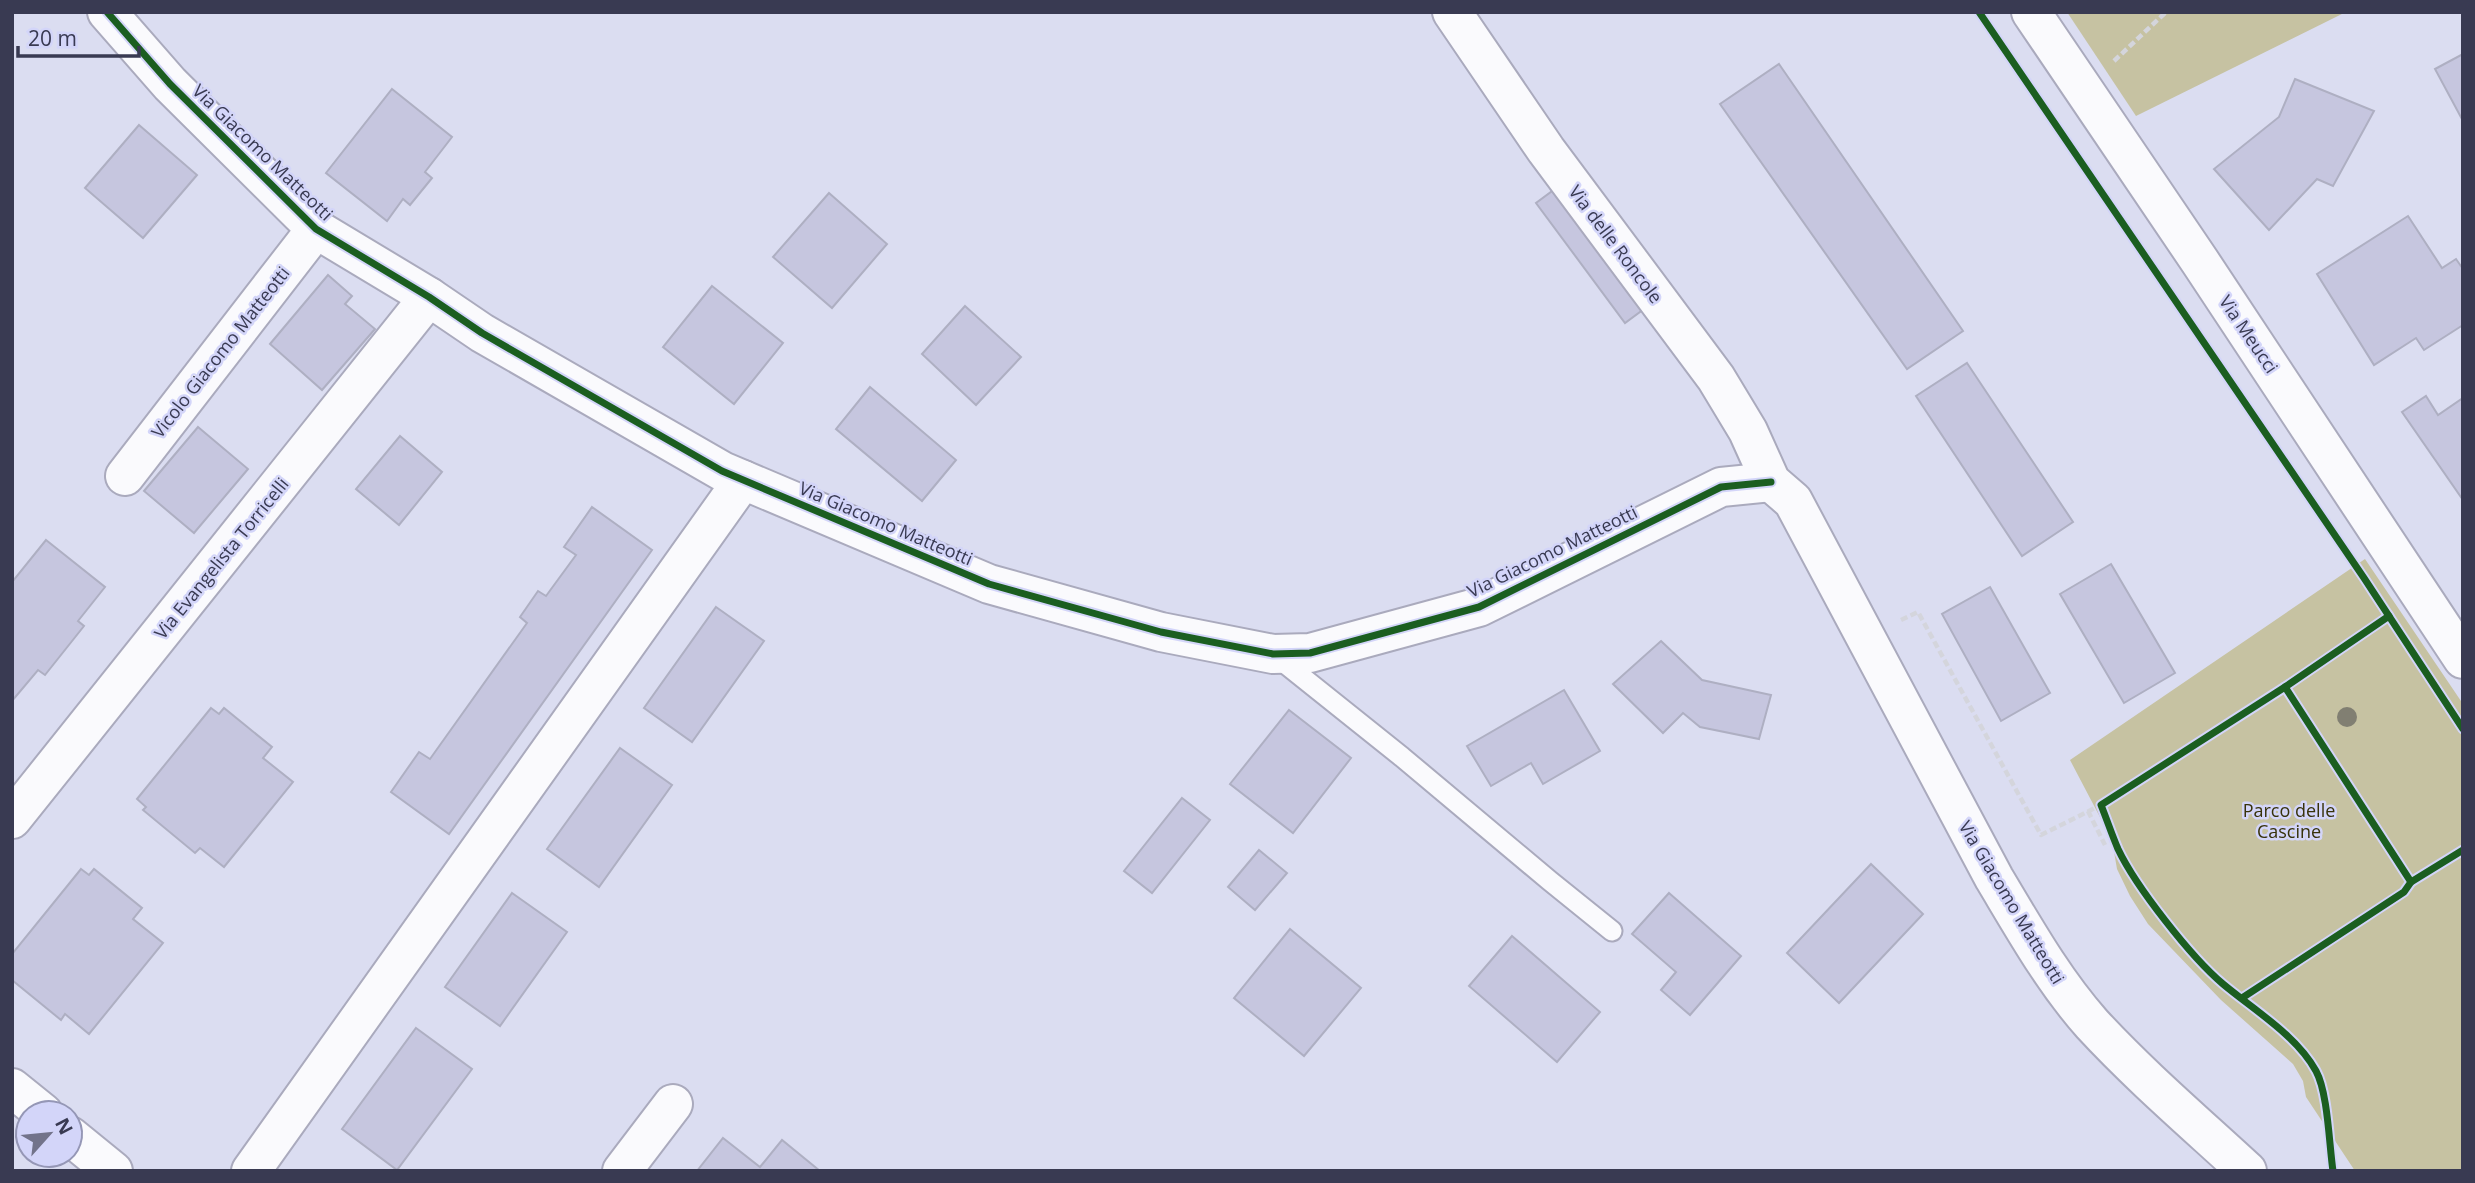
<svg xmlns="http://www.w3.org/2000/svg" width="2475" height="1183" font-family="'Open Sans',sans-serif">
<rect width="100%" height="100%" fill="#dbddf1"/>
<g fill="#c6c2a2">
<path d="M2067 12H2346L2136 116Z"/>
<path d="M2365 559 2463 704V1171H2355L2306 1097 2303 1081 2293 1064 2221 1000 2148 924 2130 896 2117 869 2112 840 2070 760Z"/>
</g>
<g fill="#c6c6df" stroke="#aeafc2" stroke-width="2">
<path d="M2463 54V121L2435 69Z"/>
<path d="M1779 64 1963 331 1907 369 1720 104Z"/>
<path d="M2295 79 2374 111 2333 186 2317 179 2269 230 2214 169 2279 117Z"/>
<path d="M392 89 452 137 425 172 432 178 410 205 403 199 387 221 326 173Z"/>
<path d="M139 125 197 175 143 238 85 188Z"/>
<path d="M1559 186 1648 306 1625 323 1536 203Z"/>
<path d="M829 193 887 244 832 308 773 257Z"/>
<path d="M2408 216 2442 268 2456 259 2463 269V325L2424 350 2416 338 2374 365 2317 274Z"/>
<path d="M328 275 352 296 345 304 375 329 322 390 270 344Z"/>
<path d="M712 286 783 343 734 404 663 347Z"/>
<path d="M965 306 1021 357 976 405 922 354Z"/>
<path d="M1967 363 2073 522 2022 556 1916 396Z"/>
<path d="M870 387 956 460 922 501 836 429Z"/>
<path d="M2426 396 2438 415 2463 398V500L2402 412Z"/>
<path d="M198 427 248 469 194 533 144 491Z"/>
<path d="M400 436 442 472 399 525 356 489Z"/>
<path d="M592 507 652 550 449 834 391 792 419 752 430 759 527 623 520 617 538 591 546 596 576 555 564 547Z"/>
<path d="M46 540 105 587 78 621 84 626 45 675 38 670 12 701V582Z"/>
<path d="M2111 564 2175 673 2124 703 2060 594Z"/>
<path d="M1990 587 2050 693 2001 721 1942 614Z"/>
<path d="M716 607 764 641 692 742 644 708Z"/>
<path d="M1661 641 1702 680 1771 695 1759 739 1700 727 1683 713 1663 733 1613 684Z"/>
<path d="M1564 690 1600 751 1543 784 1531 763 1491 786 1467 746Z"/>
<path d="M211 708 219 714 224 708 272 747 263 758 293 782 224 867 200 848 195 853 143 810 146 807 137 799Z"/>
<path d="M1289 710 1351 758 1293 833 1230 784Z"/>
<path d="M620 748 672 785 599 887 547 849Z"/>
<path d="M1182 798 1210 820 1152 893 1124 871Z"/>
<path d="M1259 850 1287 873 1255 910 1228 887Z"/>
<path d="M1871 864 1923 914 1839 1003 1787 953Z"/>
<path d="M81 869 89 875 94 869 142 908 133 919 163 943 89 1034 65 1014 61 1020 12 980V954Z"/>
<path d="M512 893 567 932 500 1026 445 987Z"/>
<path d="M1669 893 1741 956 1690 1015 1661 990 1676 972 1632 934Z"/>
<path d="M1290 929 1361 988 1304 1056 1234 998Z"/>
<path d="M1512 936 1600 1012 1557 1062 1469 986Z"/>
<path d="M416 1028 472 1069 397 1170 342 1129Z"/>
<path d="M723 1138 760 1167 782 1140 820 1171H697Z"/>
</g>
<g fill="none" stroke-linecap="round" stroke-linejoin="round">
<g stroke="#aaaabd" stroke-width="23">
<path id="lane" d="M1277 657 1402 757 1550 881 1612 931"/>
</g>
<g stroke="#aaaabd" stroke-width="42">
<g id="street">
<path d="M107 12 170 84 316 229 429 297 482 333 722 471 989 584 1161 632 1273 654 1310 653 1479 607 1721 487 1771 482"/>
<path d="M1452 12 1546 150 1716 378 1748 431 1771 482 1793 501 1994 878C2024 928 2053 980 2092 1024 2140 1076 2195 1123 2247 1171"/>
<path d="M2031 12 2201 263 2463 659"/>
<path d="M125 476 316 229"/>
<path d="M12 819 429 297"/>
<path d="M12 1088 43 1113"/>
<path d="M70 1136 113 1171"/>
<path d="M251 1171 743 480"/>
<path d="M622 1171 673 1104"/>
</g>
</g>
<g stroke="#d4d5dc" stroke-width="4.5" stroke-dasharray="7 3.5" stroke-linecap="butt">
<path d="M2114 61 2166 12"/>
<path d="M1901 620 1918 612 2041 835 2101 805"/>
<path d="M2088 811 2105 845"/>
</g>
<use href="#lane" stroke="#fafafd" stroke-width="19"/>
<use href="#street" stroke="#fafafd" stroke-width="38"/>
<g stroke="#d3d5f9" stroke-width="11">
<g id="cycleway">
<path d="M107 12 170 84 316 229 429 297 482 333 722 471 989 584 1161 632 1273 654 1310 653 1479 607 1721 487 1771 482"/>
<path d="M1979 12 2364 578 2463 729"/>
<path d="M2285 687 2411 882"/>
<path d="M2242 998 2404 892 2411 882 2463 850"/>
<path d="M2333 1171C2329 1144 2328 1093 2316 1071 2296 1035 2254 1010 2223 984 2191 957 2136 887 2118 849 2112 835 2107 820 2101 805L2285 687 2389 616"/>
</g>
</g>
<use href="#cycleway" stroke="#1b5e20" stroke-width="7"/>
</g>
<circle fill="#817f72" cx="2347" cy="717" r="10"/>
<g text-anchor="middle" dominant-baseline="central" stroke-width="5" stroke-linejoin="round" paint-order="stroke">
<g font-size="18" fill="#393a52" stroke="#d3d5f9">
<text transform="translate(263 152) rotate(44)">Via Giacomo Matteotti</text>
<text transform="translate(1616 244) rotate(53)">Via delle Roncole</text>
<text transform="translate(2249 334) rotate(56)">Via Meucci</text>
<text transform="translate(220 352) rotate(-52)">Vicolo Giacomo Matteotti</text>
<text transform="translate(886 523) rotate(23)">Via Giacomo Matteotti</text>
<text transform="translate(1552 551) rotate(-26)">Via Giacomo Matteotti</text>
<text transform="translate(221 558) rotate(-51)">Via Evangelista Torricelli</text>
<text transform="translate(2012 902) rotate(59)">Via Giacomo Matteotti</text>
</g>
<g font-size="18" fill="#37320a" stroke="#d3d5f9">
<text x="2289" y="810">Parco delle<tspan x="2289" dy="21">Cascine</tspan></text>
</g>
</g>
<rect width="2475" height="1183" fill="none" stroke="#393a52" stroke-width="28"/>
<g transform="translate(49 1134) rotate(63)"><circle r="33" fill="#d3d5f9" stroke="#9597b6" stroke-width="2"/>
<path d="M0-5L12 26L0 18L-12 26Z" fill="#72738a"/>
<text y="-10" font-size="19" font-weight="bold" text-anchor="middle" fill="#393a52">N</text>
</g>
<path d="M18 46v10h121v-10" fill="none" stroke="#393a52" stroke-width="3.5"/>
<text x="28" y="46" font-size="21" fill="#393a52" stroke="#d3d5f9" stroke-width="5" paint-order="stroke">20 m</text>
</svg>
